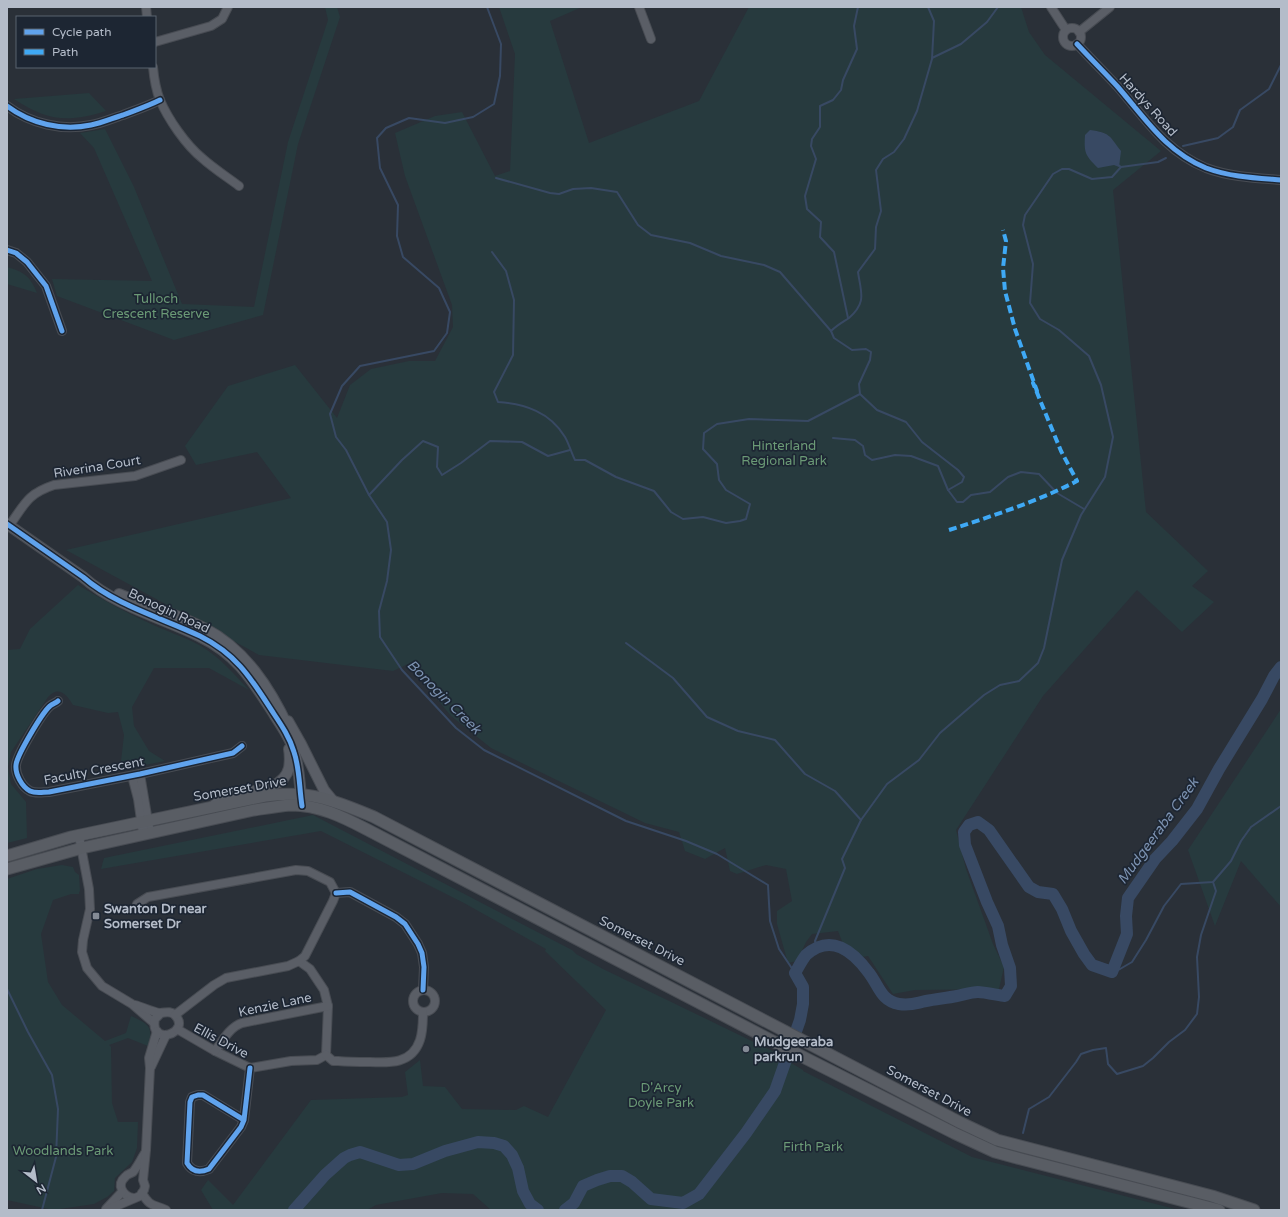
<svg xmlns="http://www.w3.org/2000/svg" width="1288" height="1217" font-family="'Varela Round',sans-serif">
<rect width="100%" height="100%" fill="#2a3038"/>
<g fill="#273a3e">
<path d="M325 7H337L340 17 298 144 263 315 174 340 57 296 52 279 152 281 94 148 80 133 105 129 134 187 182 304 254 307 288 142 328 20Z"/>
<path d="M499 7H582L550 21 589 143 699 101 749 7H1021L1029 32 1045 55 1161 151 1113 190 1146 512 1208 571 1192 586 1214 602 1182 632 1137 590 1043 696 956 830 966 869 993 944 1004 967 999 989 915 990 893 994 868 956 849 959 838 931 812 934 806 942 797 961 788 963 777 924V911L792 901 786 869 766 865 737 874 730 871 725 848 705 859 685 851 679 832 645 823 491 748 451 716 408 664 393 671 259 655 66 550 291 498 257 452 196 465 185 446 228 386 295 365 337 418 350 385 371 369 409 361H435L453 327 452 305 405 176 395 133 435 116 462 112 495 176 510 171 515 54Z"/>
<path d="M89 93 106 111C67 123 48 121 14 99Z"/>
<path d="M7 267C24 272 30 276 37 293L7 284Z"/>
<path d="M78 585C101 599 125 612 149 623 165 631 183 636 199 645 219 656 234 674 249 690L209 668H154L132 707 134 726 149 751 165 761 120 770 124 735 118 712 108 713 73 705C67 695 59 685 48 697L11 752 8 767 11 784 26 802 27 838 7 843V650L20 649 30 629Z"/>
<path d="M1281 709V907L1241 861 1215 926 1188 850Z"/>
<path d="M313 815 572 950 576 954 603 969 787 1058 786 1060 803 1070V1071L972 1157 1179 1210H491L473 1194 442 1193 376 1205 367 1210H213L201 1190 208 1180 233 1205 311 1100 402 1097 408 1095 405 1072 420 1060 423 1086 445 1087 462 1109 516 1110 524 1106 548 1117 606 1010 545 951 546 949 464 903 321 831 101 869 104 858Z"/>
<path d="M62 865 73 867 75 872 79 875 80 891 79 892V894H71L53 900 41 934 48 982 62 1005 105 1041 126 1033 131 1016C148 1024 154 1026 148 1046L128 1038 109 1045 111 1047 112 1103 118 1122H138L137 1148 132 1162 115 1178 114 1191 107 1197 94 1204 53 1210 7 1200V879L37 869Z"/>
</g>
<path fill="#384963" d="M1090 130C1110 133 1109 135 1121 151L1119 167 1114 165 1098 168C1085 155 1084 153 1085 135Z"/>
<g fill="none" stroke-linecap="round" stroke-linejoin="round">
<g stroke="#384963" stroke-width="2">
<path d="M487 7 501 44 500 76 494 104 473 117 445 123 409 118 386 128 377 138 380 168 398 205 397 236 403 257 439 288 450 312 447 333 434 351 360 366 342 386 330 414 336 437 346 450 369 495 387 522 391 550 387 581 379 611 380 637 402 670 456 728 484 750 626 821 686 841 717 854 768 885 770 921 779 949 795 973"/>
<path d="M932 58 961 44 987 22 998 7"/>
<path d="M1183 146 1218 138 1233 127 1240 110 1269 89 1281 65"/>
<path d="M1117 164 1121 167 1158 162 1166 158"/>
<path d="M496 178 550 193 559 194 573 189 591 188 617 192 638 225 651 235 690 243 721 256 764 265 780 272 831 331 834 338 852 350 866 349 871 352 870 360 859 384 860 394 877 410 906 422 922 442 958 470 964 477 962 482 948 490"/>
<path d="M492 252 506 271 514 300 513 355 494 392 498 402C525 404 550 412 565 437 569 444 571 452 575 460H585L616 477 654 491 671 512 683 519 703 517 726 523 740 521 746 519 750 504 726 490 719 480 717 464 703 449 704 433 717 424 749 419 808 421 860 394"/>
<path d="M848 318 834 252 820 237 821 222 807 209 805 196 816 159 811 146 812 139 820 127V106L833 100 841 90 843 80 857 49 854 26 858 7"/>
<path d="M831 331C837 325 843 322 849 318 867 302 861 293 858 272L875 249 876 227 881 211 876 170 883 159 894 152 904 139 917 111 932 59 934 21 928 7"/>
<path d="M833 438 855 440 863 446 865 455 872 460 895 455 911 456 938 466 948 490 957 502H963L971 495 990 492 1008 477 1021 472 1039 474 1057 493 1084 509"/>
<path d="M369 495 402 460 423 441 438 447 437 467 442 475 461 463 490 441 522 442 548 456 570 450"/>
<path d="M626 643 673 678 707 717 738 731 775 740 805 774 835 791 861 820"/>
<path d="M818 948 815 941 845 868 842 859 861 820 887 784 919 760 940 733 984 695 1000 685 1019 681 1038 663 1044 648 1062 560 1081 515 1105 477 1113 437 1101 385 1089 356 1059 330 1040 319 1030 303 1033 264 1023 225 1025 215 1053 174 1062 169H1069L1092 179 1112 177 1121 167"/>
<path d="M1112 972 1120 969 1132 962 1146 940 1164 906 1181 884 1213 882 1231 861 1241 841 1251 827 1281 806"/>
<path d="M7 989 28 1032 52 1075 58 1109 56 1157 42 1210"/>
<path d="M1023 1133 1029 1109 1049 1097 1076 1062 1081 1054 1093 1050 1106 1048 1108 1064 1117 1074 1143 1066 1153 1058 1169 1042 1185 1030 1197 1014 1199 997 1197 957 1201 935 1216 891 1213 882"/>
</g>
<g stroke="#384963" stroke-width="12">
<path d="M294 1210 325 1175 344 1158 350 1155 360 1152 399 1165 413 1164 445 1151 478 1142 494 1143 504 1146 512 1155 518 1168 523 1191 530 1204 538 1210"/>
<path d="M565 1210 574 1203 583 1186 597 1180 610 1176H622L632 1182 651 1199 683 1203 699 1194 746 1133 775 1091 800 1020 803 1004V987L795 973C798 968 802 960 806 955 831 933 853 951 869 973 879 986 881 1001 899 1004 911 1006 916 1003 926 1001 936 999 947 998 957 996 963 995 971 992 978 992 983 992 998 995 1005 996L1011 986 1010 968 1002 945 998 926 987 902 965 845 964 832 969 825 978 822 989 830 1029 887 1038 892 1053 894 1062 909 1071 931 1084 954 1092 965 1112 972 1127 934 1126 916 1128 898 1155 859 1172 841 1197 809 1219 769 1262 699 1274 676 1281 667"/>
</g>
<g stroke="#484c53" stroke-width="10">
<g id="minor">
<path d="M146 7 147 17"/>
<path d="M639 7 651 39"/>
<path d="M1051 7 1066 30"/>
<circle cx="1072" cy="37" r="9"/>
<path d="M1079 32 1110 7"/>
<path d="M155 42 211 26 222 19 228 7"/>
<path d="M1077 44C1090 58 1104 72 1117 86 1145 118 1165 151 1206 168 1230 177 1256 178 1281 180"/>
<path d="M153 67C154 78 156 90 160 100 168 119 186 145 202 158 213 168 227 177 239 186"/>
<path d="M7 106C31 124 62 131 91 125 102 123 113 118 123 115 136 110 148 106 160 100"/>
<path d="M7 250 16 253 27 262 46 286 62 331"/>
<path d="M9 526C25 504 27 494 54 485L135 476 181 460"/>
<path d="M58 701C56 703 52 704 50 706 42 713 17 755 16 765 15 774 22 787 30 791 36 794 43 792 49 792L140 774 233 753 242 746"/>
<path d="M140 774 150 833"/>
<path d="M132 776 138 799 143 834"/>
<path d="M79 836 89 889 90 909 83 940 82 952 87 968 102 986 132 1004 154 1023"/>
<path d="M336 893 350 892 396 917 405 924 418 944 422 953 424 967 423 990"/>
<path d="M137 904 148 897 296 870 308 871 330 882 336 893"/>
<path d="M299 961 310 969 324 990 328 1006 326 1055"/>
<circle cx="424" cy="1001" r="11"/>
<path d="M135 1005C143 1007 152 1012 160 1013 165 1013 170 1010 175 1015 192 1033 149 1047 155 1019L161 1013"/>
<path d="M175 1015 214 985 226 978 288 966 299 961 305 956 333 901 336 893"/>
<path d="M177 1029 215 1051 250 1068 291 1061 317 1060 326 1055"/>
<path d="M215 1051C223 1040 230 1027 242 1023L328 1006"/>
<path d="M326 1055 333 1061H338C349 1062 359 1062 370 1062 390 1063 412 1064 420 1040 423 1031 423 1021 423 1012"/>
<path d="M151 1067 166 1035"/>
<path d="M244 1120 203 1095H198L192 1097 190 1102 187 1163C192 1172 200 1173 209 1169L241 1127 244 1120 250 1068"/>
<path d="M142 1193C150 1207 153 1204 166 1210"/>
<path d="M133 1198C123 1196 116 1185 125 1177 127 1174 130 1174 133 1172 138 1166 141 1159 145 1153"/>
<path d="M106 1209 122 1192"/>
<path d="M107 1210 140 1196 144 1190 145 1186 143 1180 146 1150 150 1068 149 1058 157 1031"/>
</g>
</g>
<g stroke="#484c53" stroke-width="12">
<g id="tertiary">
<path d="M7 524 83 577C114 605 162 618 199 636 238 655 252 680 274 714 281 726 290 737 294 751 300 769 299 785 302 802"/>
<path d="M119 594C148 606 177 614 204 628 245 649 270 688 289 729"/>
<path d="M288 721 301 744 324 790 333 801"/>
<path d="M212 807C216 804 220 800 224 798 245 789 282 794 289 768 290 762 290 755 289 749"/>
</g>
</g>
<g stroke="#484c53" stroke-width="13">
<g id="secondary">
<path d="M7 856 71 837 265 796C310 790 333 800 374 817L961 1123 997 1140 1212 1196 1254 1210"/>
<path d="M7 869 82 848 254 810C267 808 279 806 291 805 319 805 343 817 366 829L807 1059 954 1133 995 1152 1021 1159 1219 1210"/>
</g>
</g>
<use href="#minor" stroke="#5a5e66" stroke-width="8"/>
<use href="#tertiary" stroke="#5a5e66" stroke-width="10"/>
<use href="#secondary" stroke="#595d64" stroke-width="11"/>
<path stroke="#3fa9f5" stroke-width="4" stroke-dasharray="8 4" stroke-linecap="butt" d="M949 530C992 516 1036 502 1077 481L1061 451 1033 383 1037 391 1015 329 1005 291 1003 268 1006 241 1003 230"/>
<g stroke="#1d2633" stroke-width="8">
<g id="cycleway">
<path d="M1077 44C1090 58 1104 72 1117 86 1145 118 1165 151 1206 168 1230 177 1256 178 1281 180"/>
<path d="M7 106C31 124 62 131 91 125 102 123 113 118 123 115 136 110 148 106 160 100"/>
<path d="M7 250 16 253 27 262 46 286 62 331"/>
<path d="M7 524 83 577C115 605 162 618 200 636 238 655 252 680 274 714 282 726 290 738 294 752 300 770 299 787 302 806"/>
<path d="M58 701C56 703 52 704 50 706 42 713 17 755 16 765 15 774 22 787 30 791 36 794 43 792 49 792L140 774 233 753 242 746"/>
<path d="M336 893 350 892 396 917 405 924 418 944 422 953 424 967 423 990"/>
<path d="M244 1120 203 1095H198L192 1097 190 1102 187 1163C192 1172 200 1173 209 1169L241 1127 244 1120 250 1068"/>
</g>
</g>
<use href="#cycleway" stroke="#60a3ed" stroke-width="5"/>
</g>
<g fill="#848b96" stroke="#1d2633" stroke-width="1.5">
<rect x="92" y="912" width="8" height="8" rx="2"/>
<circle cx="746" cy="1049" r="4"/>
</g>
<g text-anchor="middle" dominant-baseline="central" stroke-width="3.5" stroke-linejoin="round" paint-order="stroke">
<g font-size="13" fill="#b4bcc9" stroke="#1d2633">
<text transform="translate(1148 105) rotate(48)">Hardys Road</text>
<text transform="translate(97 467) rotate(-9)">Riverina Court</text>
<text transform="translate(169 611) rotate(25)">Bonogin Road</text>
<text transform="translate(94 771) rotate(-11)">Faculty Crescent</text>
<text transform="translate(240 789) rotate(-10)">Somerset Drive</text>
<text transform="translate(642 941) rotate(27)">Somerset Drive</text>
<text transform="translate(275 1005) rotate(-12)">Kenzie Lane</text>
<text transform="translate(221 1041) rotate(28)">Ellis Drive</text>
<text transform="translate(929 1091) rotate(28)">Somerset Drive</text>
</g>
<g font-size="13" fill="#6b9a76" stroke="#1d2633">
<text x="156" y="299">Tulloch<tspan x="156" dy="15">Crescent Reserve</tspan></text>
<text x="784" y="446">Hinterland<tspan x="784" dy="15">Regional Park</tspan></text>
<text x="661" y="1088">D'Arcy<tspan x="661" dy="15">Doyle Park</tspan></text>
<text x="813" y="1147">Firth Park</text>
<text x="63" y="1151">Woodlands Park</text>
</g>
<g font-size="13" font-weight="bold" fill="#b4bcc9" stroke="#1d2633" text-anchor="start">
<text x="104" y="909">Swanton Dr near<tspan x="104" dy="15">Somerset Dr</tspan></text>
<text x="754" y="1042">Mudgeeraba<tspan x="754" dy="15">parkrun</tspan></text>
</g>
<g font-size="14" font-style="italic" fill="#7c92b1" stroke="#1d2633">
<text transform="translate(444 697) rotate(45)">Bonogin Creek</text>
<text transform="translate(1158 831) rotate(-54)">Mudgeeraba Creek</text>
</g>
</g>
<rect width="1288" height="1217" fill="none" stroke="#b4bcc9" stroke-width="16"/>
<rect x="16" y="16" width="140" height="52" fill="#1d2633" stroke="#59626f"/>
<rect x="24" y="29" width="20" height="6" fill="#60a3ed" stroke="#59626f"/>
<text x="52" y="36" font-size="12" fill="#b4bcc9">Cycle path</text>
<rect x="24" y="49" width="20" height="6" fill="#3fa9f5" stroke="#59626f"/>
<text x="52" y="56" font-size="12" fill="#b4bcc9">Path</text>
<g transform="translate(36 1181) rotate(149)" stroke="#1d2633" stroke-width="3" paint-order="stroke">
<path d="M0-3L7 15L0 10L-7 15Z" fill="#b4bcc9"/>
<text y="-6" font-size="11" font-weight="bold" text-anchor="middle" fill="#b4bcc9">N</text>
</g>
</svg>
